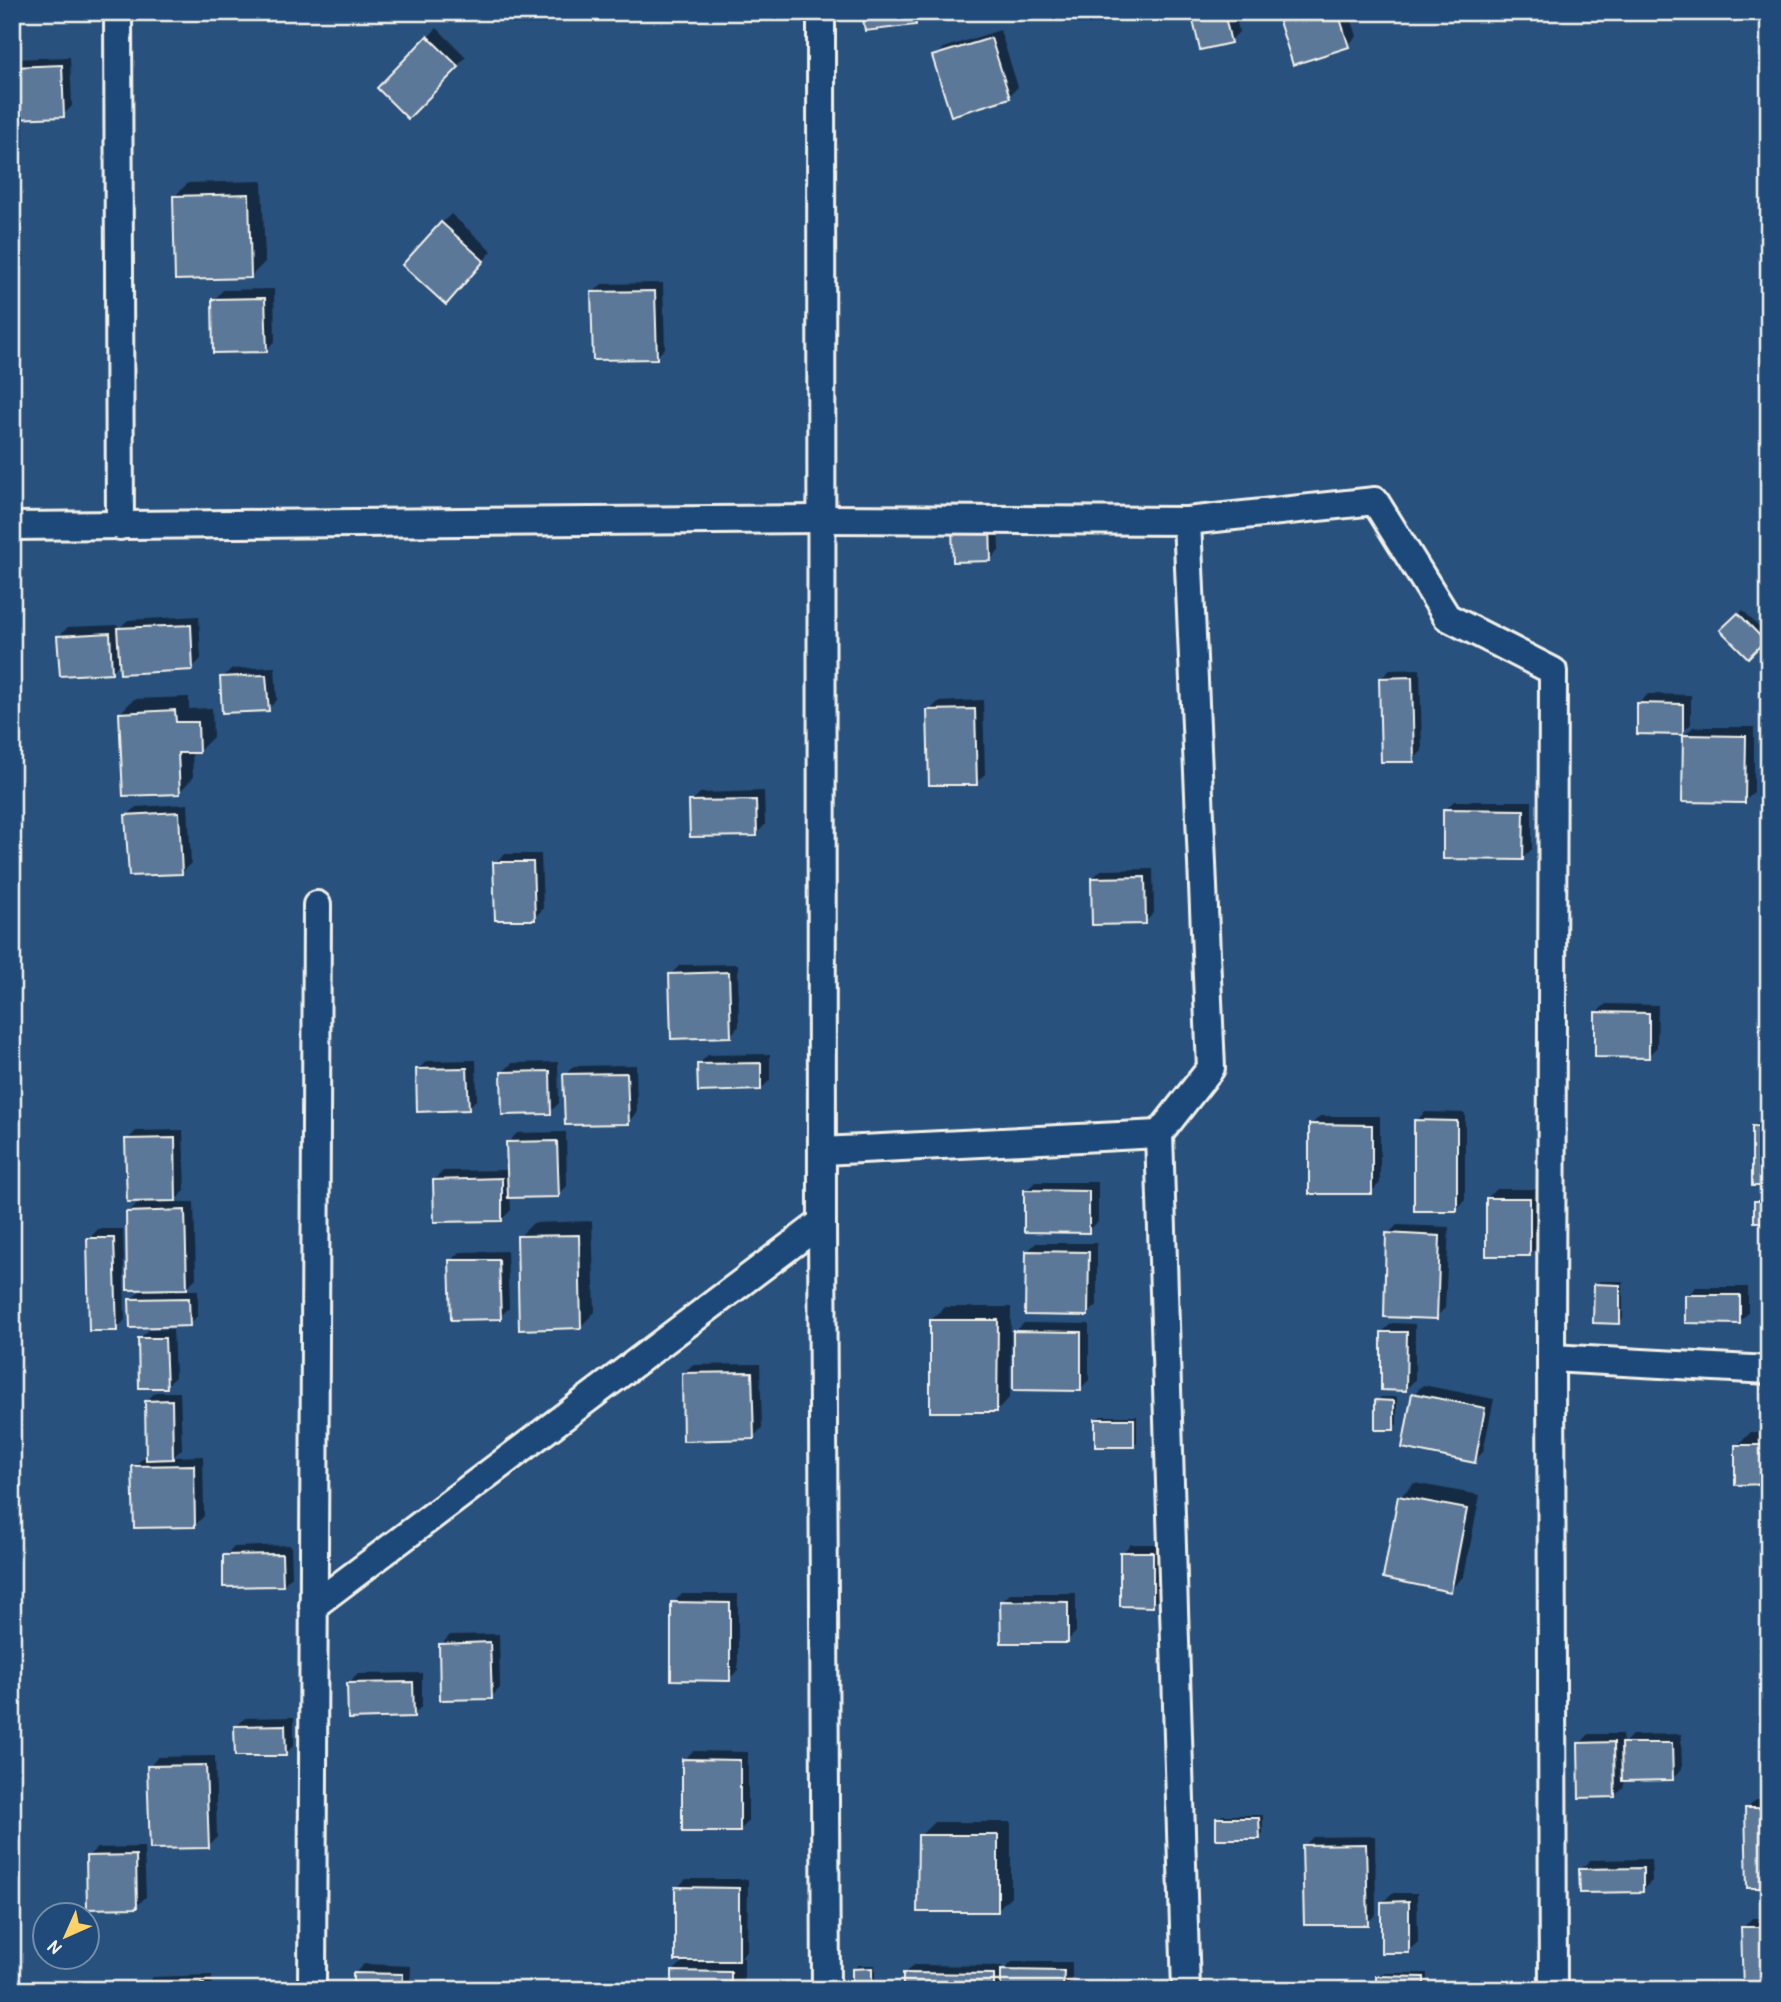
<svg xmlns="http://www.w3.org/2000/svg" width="1781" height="2002" font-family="'Patrick Hand',sans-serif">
<rect width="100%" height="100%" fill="#28517e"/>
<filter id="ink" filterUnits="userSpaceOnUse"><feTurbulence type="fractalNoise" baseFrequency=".0143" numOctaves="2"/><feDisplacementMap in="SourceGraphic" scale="14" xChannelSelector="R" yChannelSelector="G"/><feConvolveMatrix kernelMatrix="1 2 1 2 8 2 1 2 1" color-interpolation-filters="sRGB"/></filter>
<g filter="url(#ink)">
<g fill="#0007">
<path d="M864 12H924V14L915 23Z"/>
<path d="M1192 12H1235L1239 32 1230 41Z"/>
<path d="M1278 12H1349L1357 36 1348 45Z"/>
<path d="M437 28 466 57 408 117 379 88Z"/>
<path d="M1000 30 1018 87 1009 96 934 57 943 48Z"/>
<path d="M70 57 72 106 63 115 12 117V59Z"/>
<path d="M262 181 265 262 251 276 174 197 188 183Z"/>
<path d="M451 214 492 251 455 293 442 223Z"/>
<path d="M663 283 665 348 656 357 593 293 602 284Z"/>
<path d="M274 289 275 341 266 350 214 300 223 290Z"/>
<path d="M963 516H998L999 551 990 560Z"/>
<path d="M1743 610 1767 636 1748 655 1723 630Z"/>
<path d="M199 616 201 659 192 668 121 662 112 671 59 636 68 627 118 625V629L128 620Z"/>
<path d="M275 667 277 700 268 709 222 678 231 669Z"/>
<path d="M1420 669 1422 751 1413 760 1380 679 1390 670Z"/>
<path d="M1648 694 1691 695V724L1682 733 1639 703Z"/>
<path d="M189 697V709L212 708 213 737 199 751H192L193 778 179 792 120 713 134 699Z"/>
<path d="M983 700 985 774 976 783 929 711 938 702Z"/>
<path d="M1693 727H1754V792L1745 801 1684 736Z"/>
<path d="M764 791 765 825 756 834 691 802 700 793Z"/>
<path d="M1454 801H1532V849L1523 858 1445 810Z"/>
<path d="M188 804 191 863 182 872 127 816 136 807Z"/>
<path d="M504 854H541L543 909 534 918 495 863Z"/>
<path d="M1153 869 1154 913 1145 922 1092 879 1101 870Z"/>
<path d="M738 964 739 1026 730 1036 671 974 680 965Z"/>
<path d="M1606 1004 1658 1005 1657 1047 1648 1056 1596 1013Z"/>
<path d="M770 1054V1080L761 1089 699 1064 708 1055Z"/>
<path d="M476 1060 477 1099 468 1108 417 1070 427 1061Z"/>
<path d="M558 1062 559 1103 550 1112 503 1072 512 1063Z"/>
<path d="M636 1065 637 1113 628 1122 565 1075 574 1066Z"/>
<path d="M1425 1112 1465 1113V1200L1456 1209 1416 1121Z"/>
<path d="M1320 1116H1380V1183L1371 1192 1311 1125Z"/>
<path d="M1763 1118H1769V1185L1754 1127Z"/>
<path d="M183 1130 185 1191 173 1202H194L196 1278 184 1290H198V1315L189 1325 131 1300 143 1288 128 1213 140 1200 127 1140 136 1131Z"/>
<path d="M566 1132 567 1186 558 1195 510 1196 511 1210 502 1219 434 1180 443 1171 509 1170 508 1143 517 1133Z"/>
<path d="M1035 1182H1098V1222L1088 1231 1026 1191Z"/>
<path d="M1497 1189H1538V1246L1529 1255 1487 1198Z"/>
<path d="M1765 1192H1769V1220L1756 1202Z"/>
<path d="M592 1221 595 1312 581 1326 519 1237 533 1223Z"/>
<path d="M1397 1225 1449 1227 1445 1308 1436 1317 1388 1234Z"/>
<path d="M98 1229H123L125 1320 116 1329 89 1239Z"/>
<path d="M1036 1243H1097V1305L1088 1314 1027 1252Z"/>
<path d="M507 1251 509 1308 500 1317 451 1261 460 1252Z"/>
<path d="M1600 1281H1623V1318L1619 1322 1595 1285Z"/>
<path d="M1696 1287H1748V1313L1739 1322 1687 1296Z"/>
<path d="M945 1307H1011L1010 1397 997 1411 931 1320Z"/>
<path d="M1024 1323 1089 1324V1380L1080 1389 1015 1332Z"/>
<path d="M1392 1323 1415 1324V1380L1406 1389 1382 1332Z"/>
<path d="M173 1329 175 1377 166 1386 139 1339 149 1330Z"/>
<path d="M760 1364 762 1428 753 1437 683 1374 692 1365Z"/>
<path d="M1423 1385 1494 1399 1483 1452 1474 1461 1414 1394Z"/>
<path d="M156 1392H180L182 1449 173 1457 203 1456 204 1516 195 1525 134 1467 143 1458H148L146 1401Z"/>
<path d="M1381 1397H1397V1424L1393 1428 1377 1401Z"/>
<path d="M1101 1416H1137V1442L1133 1446 1096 1420Z"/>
<path d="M1751 1432H1769V1482L1737 1446Z"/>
<path d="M1414 1483 1480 1495 1464 1576 1450 1590 1400 1497Z"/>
<path d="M1131 1544H1162V1596L1152 1605 1122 1553Z"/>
<path d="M291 1545 292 1576 283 1585 225 1556 234 1547Z"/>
<path d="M1011 1593H1076V1632L1067 1641 1002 1602Z"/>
<path d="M682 1594H738V1670L729 1679 673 1603Z"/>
<path d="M499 1634 500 1688 491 1697 441 1645 450 1635Z"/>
<path d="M422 1673V1706L413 1715 349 1683 358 1674Z"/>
<path d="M294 1717V1745L285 1754 236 1727 245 1718Z"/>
<path d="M1589 1734H1622L1623 1744 1632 1735 1681 1734 1682 1769 1673 1778 1624 1779V1786L1615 1796 1580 1744Z"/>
<path d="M693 1751 748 1752V1822L739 1831 684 1760Z"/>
<path d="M215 1756 217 1837 208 1846 149 1767 158 1757Z"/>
<path d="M1756 1800H1769V1886L1747 1809Z"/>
<path d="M1222 1815H1263V1833L1259 1837 1218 1819Z"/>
<path d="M934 1822H1011V1896L997 1910 920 1836Z"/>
<path d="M1375 1836 1376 1914 1367 1923 1304 1846 1313 1837Z"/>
<path d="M144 1847 146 1897 136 1906 87 1857 97 1848Z"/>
<path d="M1651 1859 1652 1881 1642 1890 1581 1869 1590 1860Z"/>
<path d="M686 1879H748L747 1951 740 1958H744V1990H673V1971L686 1959 677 1888Z"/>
<path d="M1392 1893H1417L1418 1942 1408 1951 1383 1902Z"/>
<path d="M1752 1918H1769V1987L1743 1928Z"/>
<path d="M1012 1962H1072V1990H904V1974L913 1965 1002 1966V1972Z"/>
<path d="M364 1964 411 1966 410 1990H355V1973Z"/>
<path d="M858 1965H875V1990H854V1969Z"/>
<path d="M1382 1973H1427V1990H1377L1378 1977Z"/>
<path d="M212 1975 213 1990H144V1986L153 1977Z"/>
</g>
<g fill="#5b7899" stroke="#f4f1e8" stroke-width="2">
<path d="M862 12H914L916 25 865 31Z"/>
<path d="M1191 12H1224L1231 43 1200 50Z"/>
<path d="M1276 12H1338L1349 47 1293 65Z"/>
<path d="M427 36 459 67 408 119 377 88Z"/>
<path d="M991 38 1010 98 951 116 932 56Z"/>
<path d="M62 65 64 117 12 119V67Z"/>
<path d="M249 194 251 278 175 280 173 196Z"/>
<path d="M441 222 484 261 446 305 402 265Z"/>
<path d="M655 291 657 359 593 360 591 292Z"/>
<path d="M265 298 267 352 213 353 212 299Z"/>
<path d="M990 524 991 561 953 562 952 525Z"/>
<path d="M1738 613 1765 641 1748 658 1720 630Z"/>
<path d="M191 625 193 670 120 674 117 628Z"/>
<path d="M110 633 112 673 60 676 57 636Z"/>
<path d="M266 675 269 711 222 713 220 677Z"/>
<path d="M1412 677 1414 762H1381L1379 678Z"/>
<path d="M1637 703 1683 704V735L1637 734Z"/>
<path d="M975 709 977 785H929L927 710Z"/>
<path d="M175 710 176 722H198L199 753H178L180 794 123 796 119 713Z"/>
<path d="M1683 735 1746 736 1745 803 1682 802Z"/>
<path d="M756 800 757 836 690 837 689 801Z"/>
<path d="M1443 809 1524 810 1523 860 1443 859Z"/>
<path d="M179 812 182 874 129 876 125 815Z"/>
<path d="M493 862H533L535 920H495Z"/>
<path d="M1145 877 1146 924 1092 925 1091 878Z"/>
<path d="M729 972 731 1037 671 1039 669 974Z"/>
<path d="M1595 1012 1649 1013V1058L1595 1057Z"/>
<rect x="1765" y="1047" width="4" height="44"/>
<path d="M761 1063V1090L698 1092 697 1064Z"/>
<path d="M467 1068 469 1110 417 1112 416 1069Z"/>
<path d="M550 1071 551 1114 502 1115 501 1072Z"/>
<path d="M627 1073 629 1124 565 1125 563 1074Z"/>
<path d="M1414 1120 1457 1121V1211H1414Z"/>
<path d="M1309 1124 1372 1125V1194H1309Z"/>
<path d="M1752 1126 1769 1127V1186H1752Z"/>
<path d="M175 1138 176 1201 127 1202 125 1139Z"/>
<path d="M557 1141 559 1197 508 1198 506 1142Z"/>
<path d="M502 1178V1221L434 1222 433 1180Z"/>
<path d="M1024 1190 1089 1191V1233L1024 1232Z"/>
<rect x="1486" y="1198" width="44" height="58"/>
<rect x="1754" y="1201" width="15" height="21"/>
<path d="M185 1210 187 1289 127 1290 126 1212Z"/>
<path d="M1386 1233 1440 1236 1437 1319 1384 1317Z"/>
<path d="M579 1235 581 1328 519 1330 517 1236Z"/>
<path d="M87 1238H114L117 1331H89Z"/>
<path d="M1026 1251 1089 1252 1088 1316 1025 1315Z"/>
<path d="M449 1260H499L501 1319 451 1320Z"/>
<path d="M1594 1284 1620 1285V1324L1593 1323Z"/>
<path d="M1685 1295H1740V1324L1685 1323Z"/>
<path d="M189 1298 190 1326 130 1328 129 1299Z"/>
<path d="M930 1320H998L997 1412H930Z"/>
<path d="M1013 1331 1081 1332V1391L1013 1390Z"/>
<path d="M1381 1332H1407L1406 1391 1381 1390Z"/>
<path d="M138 1338H165L167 1388H139Z"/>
<path d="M752 1372 754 1439 683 1441 682 1373Z"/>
<path d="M1412 1393 1485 1408 1475 1463 1402 1448Z"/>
<path d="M172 1400 173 1459 146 1460 145 1401Z"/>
<path d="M1375 1400 1394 1401V1430H1375Z"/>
<rect x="1095" y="1419" width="39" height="28"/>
<path d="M1735 1445H1769V1484L1735 1485Z"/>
<path d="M194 1465 195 1527 134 1528 132 1466Z"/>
<path d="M1398 1496 1467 1509 1451 1592 1383 1578Z"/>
<path d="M1120 1552H1153V1607L1120 1606Z"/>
<path d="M282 1554 283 1586 223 1587V1555Z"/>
<path d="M1000 1601 1068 1602V1643H1001Z"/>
<path d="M671 1602 730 1603V1681L671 1680Z"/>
<path d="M490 1642 492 1699 440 1700 439 1644Z"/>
<path d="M413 1682 414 1717 348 1719 347 1683Z"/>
<path d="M285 1725 286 1756H235L234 1726Z"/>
<path d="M1614 1742 1615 1797 1579 1798 1578 1743Z"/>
<path d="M1621 1743H1672L1673 1780 1622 1781Z"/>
<path d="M682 1759 740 1760V1832H682Z"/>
<path d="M206 1765 209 1848 150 1849 147 1766Z"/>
<path d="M1745 1808H1769V1888H1747Z"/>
<path d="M1216 1818H1259L1260 1839H1216Z"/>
<path d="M918 1835H998V1912H917Z"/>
<path d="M1366 1844 1368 1925H1304L1302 1845Z"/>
<path d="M136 1855 137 1908 87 1909 86 1856Z"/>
<path d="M1643 1868V1892L1580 1893 1579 1869Z"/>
<path d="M675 1887 739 1888V1961H675Z"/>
<path d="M1409 1901V1953H1381V1902Z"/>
<path d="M1741 1927H1769V1988L1743 1989Z"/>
<path d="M872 1968V1990H852V1969Z"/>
<path d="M1001 1970 1064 1971 1063 1990H1001Z"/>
<path d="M672 1971 731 1972V1990H672Z"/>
<path d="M353 1973 403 1974 402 1990H353Z"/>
<path d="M903 1973 994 1974V1990H903Z"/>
<path d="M1376 1976 1424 1977V1990H1376Z"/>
<path d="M204 1984V1990H142V1985Z"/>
</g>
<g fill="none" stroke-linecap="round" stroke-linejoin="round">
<g stroke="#f4f1e8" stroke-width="32">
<g id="street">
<path d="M118 12 120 526"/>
<path d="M821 12 822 1222 826 1990"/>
<path d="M12 526 821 519 1187 521 1375 501 1447 617 1553 671 1551 1358 1553 1990"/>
<path d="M822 1151 1159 1134"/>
<path d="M1551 1358 1769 1370"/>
<path d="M313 1606 822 1222"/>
<path d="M312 1990 317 905"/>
<path d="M1186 1990 1159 1134 1211 1068 1187 521"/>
</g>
</g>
<use href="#street" stroke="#1f4a7a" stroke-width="26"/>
</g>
</g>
<rect width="1781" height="2002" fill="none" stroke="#1f4a7a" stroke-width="42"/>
<rect x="21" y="21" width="1739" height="1960" fill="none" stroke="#f4f1e8" stroke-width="2.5" filter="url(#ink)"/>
<g transform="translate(66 1936) rotate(225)"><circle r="33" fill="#1f4a7a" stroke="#748da6" stroke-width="2"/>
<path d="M0-5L12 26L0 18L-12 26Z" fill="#ffd166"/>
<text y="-10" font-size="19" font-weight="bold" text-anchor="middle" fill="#f4f1e8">N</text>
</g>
</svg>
